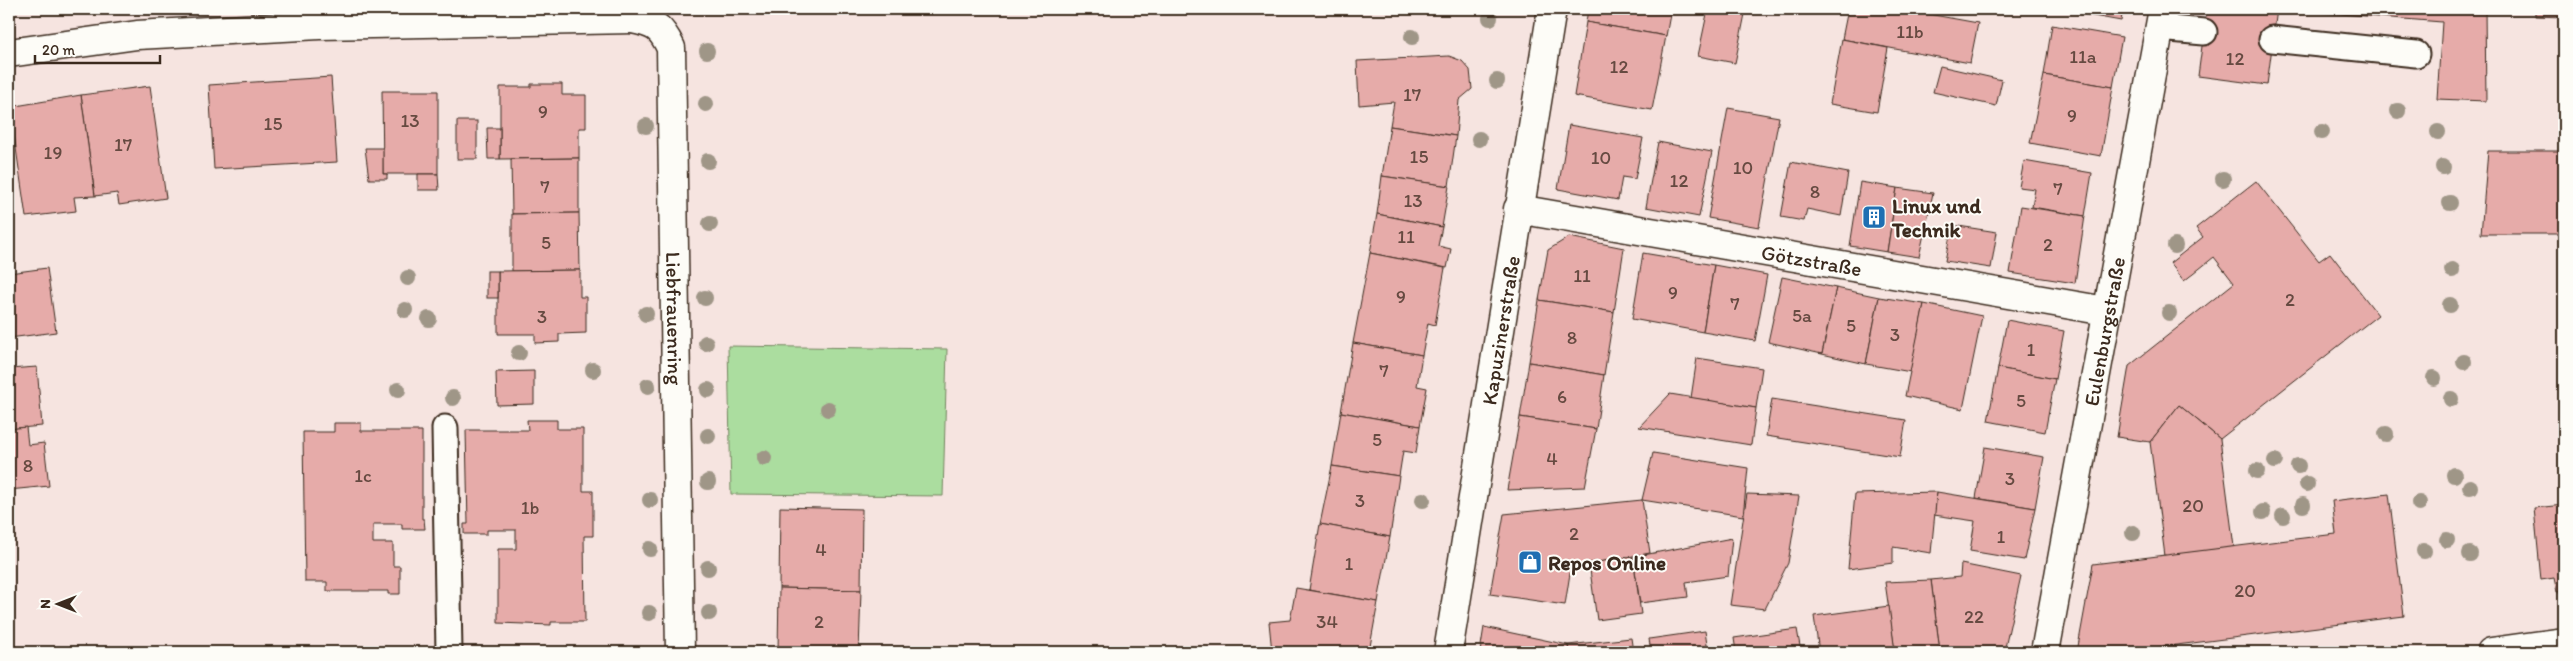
<svg xmlns="http://www.w3.org/2000/svg" width="2573" height="661" font-family="Itim,sans-serif">
<rect width="100%" height="100%" fill="#f6e4e0"/>
<filter id="ink" filterUnits="userSpaceOnUse"><feTurbulence type="fractalNoise" baseFrequency=".02" numOctaves="2"/><feDisplacementMap in="SourceGraphic" scale="10" xChannelSelector="R" yChannelSelector="G"/><feConvolveMatrix kernelMatrix="1 2 1 2 8 2 1 2 1" color-interpolation-filters="sRGB"/></filter>
<g filter="url(#ink)">
<path fill="#abdd9f" stroke="#73845e" d="M728 346 947 349 943 496 731 494Z"/>
<g fill="#e6aba9" stroke="#3b2a1e">
<path d="M1588 9H1671L1666 36 1586 22Z"/>
<path d="M1708 9H1746L1735 63 1698 56Z"/>
<path d="M1848 9H1929L1928 14 1978 23 1970 63 1842 39Z"/>
<path d="M2055 9H2123L2121 21Z"/>
<path d="M2207 9H2277L2267 85 2198 76Z"/>
<path d="M2277 9H2485L2486 101 2437 99 2442 22Z"/>
<path d="M2535 9H2564V17L2535 16Z"/>
<path d="M1586 22 1666 36 1652 110 1574 96Z"/>
<path d="M2052 25 2122 37 2113 87 2044 75Z"/>
<path d="M1842 39 1888 48 1877 112 1830 104Z"/>
<path d="M1449 56 1462 61 1470 70 1472 89 1459 100 1456 136 1390 126 1394 102 1359 105 1357 61Z"/>
<path d="M1940 66 2002 80 1996 106 1933 92Z"/>
<path d="M2044 75 2113 87 2101 156 2030 143Z"/>
<path d="M331 77 337 162 214 169 209 85Z"/>
<path d="M531 84H562V95H586V128H579V158L500 159V87H531Z"/>
<path d="M150 86 166 198 119 205 117 193 95 196 81 95Z"/>
<path d="M382 91H438V174H383Z"/>
<path d="M81 95 95 196 74 197 76 211 26 217 10 107Z"/>
<path d="M1728 108 1779 117 1759 227 1708 218Z"/>
<rect x="457" y="121" width="20" height="38"/>
<path d="M1569 125 1643 138 1635 179 1622 177 1618 200 1558 189Z"/>
<path d="M1390 126 1456 136 1449 186 1382 176Z"/>
<path d="M487 128H500V159H488Z"/>
<path d="M1658 142 1712 152 1699 217 1646 207Z"/>
<path d="M365 148H383V174H387V179H369Z"/>
<path d="M2488 151H2564V234H2481Z"/>
<path d="M579 158V213L512 214 511 159Z"/>
<path d="M2024 161 2092 173 2085 216 2032 207 2035 189 2019 187Z"/>
<path d="M1791 162 1848 173 1841 216 1807 209 1804 221 1781 217Z"/>
<path d="M418 174H438L439 190H418Z"/>
<path d="M1382 176 1449 186 1442 227 1377 214Z"/>
<path d="M2256 181 2319 261 2330 253 2378 315 2220 439 2179 405 2150 442 2117 437 2129 366 2234 283 2214 257 2184 281 2170 263 2203 237 2196 228Z"/>
<path d="M1860 182 1897 188 1887 252 1850 246Z"/>
<path d="M1897 188 1933 193 1919 257 1887 252Z"/>
<path d="M2021 206 2085 216 2075 283 2010 273Z"/>
<path d="M579 213 580 270 512 271V214Z"/>
<path d="M1377 214 1442 227 1438 246 1451 249 1447 268 1370 253Z"/>
<path d="M1952 225 1997 232 1991 268 1945 261Z"/>
<path d="M1569 237 1624 248 1614 312 1539 300 1548 250Z"/>
<path d="M1370 253 1445 268 1435 325 1428 323 1422 355 1353 343Z"/>
<path d="M1643 253 1714 265 1703 332 1632 319Z"/>
<path d="M1714 265 1767 275 1755 341 1703 332Z"/>
<path d="M47 268 56 332 9 338V273Z"/>
<path d="M580 270V297H586V333L559 334V342L535 343V334H498V271Z"/>
<rect x="487" y="271" width="11" height="27"/>
<path d="M1782 277 1836 288 1822 354 1768 342Z"/>
<path d="M1836 288 1879 297 1866 364 1822 354Z"/>
<path d="M1879 297 1924 304 1911 372 1866 364Z"/>
<path d="M1539 300 1614 312 1604 375 1529 362Z"/>
<path d="M1924 304 1982 316 1963 409 1905 396Z"/>
<path d="M2007 320 2064 331 2055 379 1998 368Z"/>
<path d="M1353 343 1422 355 1417 386 1427 388 1420 426 1341 412Z"/>
<path d="M1697 358 1762 368 1756 408 1691 398Z"/>
<path d="M1529 362 1604 375 1596 429 1520 417Z"/>
<path d="M37 367 42 426 9 429V369Z"/>
<path d="M1998 368 2055 379 2045 432 1988 421Z"/>
<path d="M534 371V404L497 405 496 372Z"/>
<path d="M1670 394 1756 408 1751 445 1639 427Z"/>
<path d="M1772 399 1906 420 1900 457 1766 436Z"/>
<path d="M2179 405 2220 439 2234 547 2165 556 2150 442Z"/>
<path d="M1341 412 1420 426 1416 453 1403 451 1399 476 1332 466Z"/>
<path d="M1520 417 1596 429 1585 487 1507 490Z"/>
<path d="M527 420H557V429H583V491H593V536H584L585 622H551V625L498 623V549H516V530H487V534H464V524H468L466 430H528Z"/>
<path d="M334 423H361V431H422V519H424L425 529H402V524H373V543H393V566H400V594H388V591H327V582H305L303 432H334Z"/>
<path d="M26 427 28 445 44 443 49 486 9 490V429Z"/>
<path d="M1985 447 2044 457 2035 508 1976 498Z"/>
<path d="M1653 453 1748 468 1743 516 1642 500Z"/>
<path d="M1332 466 1399 476 1390 537 1320 524Z"/>
<path d="M1937 492 2035 508 2024 560 1970 551 1975 521 1934 515Z"/>
<path d="M1937 492 1931 553 1893 547V563L1848 569 1855 494Z"/>
<path d="M1747 494 1799 496 1788 563 1765 609 1730 605Z"/>
<path d="M2389 494 2404 616 2122 652H2077L2093 564 2336 534 2332 501Z"/>
<path d="M1642 500 1650 553 1571 567 1565 605 1490 594 1504 514Z"/>
<path d="M2564 505V591L2557 592 2554 578 2541 580 2534 508Z"/>
<path d="M780 507 862 509 861 590 779 588Z"/>
<path d="M1320 524 1390 537 1378 602 1309 590Z"/>
<path d="M1732 538 1728 576 1686 582 1688 597 1640 603 1633 557Z"/>
<path d="M1633 557 1641 614 1597 620 1589 563Z"/>
<path d="M1961 564 2021 576 2004 652H1940L1931 580 1960 577Z"/>
<path d="M1931 580 1940 652H1895L1885 582Z"/>
<path d="M779 588 861 590 859 652H778Z"/>
<path d="M1296 588 1378 602 1369 652H1272L1269 622 1290 620Z"/>
<path d="M1889 606 1895 652H1819L1814 616Z"/>
<path d="M1484 627 1568 645 1569 652H1480Z"/>
<path d="M1797 629 1801 652H1736L1734 638Z"/>
<path d="M1705 631 1708 652H1651L1649 639Z"/>
<path d="M1631 638 1633 652H1569L1568 645Z"/>
<path d="M390 651V652H278Z"/>
</g>
<g fill="none" stroke-linecap="round" stroke-linejoin="round">
<g stroke="#3b2a1e" stroke-width="29">
<g id="lane">
<path d="M2159 28 2204 32"/>
<path d="M2272 39 2416 54"/>
<path d="M445 428 449 652"/>
</g>
</g>
<g stroke="#3b2a1e" stroke-width="31">
<g id="street">
<path id="s1" d="M633 9V19C656 24 661 27 671 48L680 652"/>
<path d="M9 53 137 35 319 25 633 19"/>
<path id="s2" d="M1518 209 2106 311"/>
<path id="s3" d="M1448 652 1552 9"/>
<path id="s4" d="M2045 652 2163 9"/>
</g>
</g>
<g stroke="#3b2a1e" stroke-width="31">
<path id="secondary" d="M2491 652 2564 642"/>
</g>
<use href="#lane" stroke="#fdfcf7" stroke-width="25"/>
<use href="#street" stroke="#fdfcf7" stroke-width="28"/>
<use href="#secondary" stroke="#fdfcf7" stroke-width="28"/>
</g>
<g fill="#9f9687">
<circle cx="1490" cy="18" r="8"/>
<circle cx="1412" cy="37" r="8"/>
<circle cx="707" cy="51" r="8"/>
<circle cx="1497" cy="81" r="8"/>
<circle cx="706" cy="104" r="8"/>
<circle cx="2398" cy="111" r="8"/>
<circle cx="646" cy="126" r="8"/>
<circle cx="2322" cy="132" r="8"/>
<circle cx="2438" cy="132" r="8"/>
<circle cx="1479" cy="139" r="8"/>
<circle cx="708" cy="161" r="8"/>
<circle cx="2443" cy="167" r="8"/>
<circle cx="2223" cy="179" r="8"/>
<circle cx="2450" cy="203" r="8"/>
<circle cx="710" cy="224" r="8"/>
<circle cx="2175" cy="246" r="8"/>
<circle cx="2452" cy="270" r="8"/>
<circle cx="408" cy="278" r="8"/>
<circle cx="705" cy="298" r="8"/>
<circle cx="2450" cy="305" r="8"/>
<circle cx="405" cy="310" r="8"/>
<circle cx="2169" cy="313" r="8"/>
<circle cx="646" cy="314" r="8"/>
<circle cx="429" cy="319" r="8"/>
<circle cx="706" cy="343" r="8"/>
<circle cx="519" cy="353" r="8"/>
<circle cx="2464" cy="362" r="8"/>
<circle cx="593" cy="370" r="8"/>
<circle cx="2434" cy="378" r="8"/>
<circle cx="648" cy="386" r="8"/>
<circle cx="398" cy="390" r="8"/>
<circle cx="708" cy="390" r="8"/>
<circle cx="453" cy="398" r="8"/>
<circle cx="2451" cy="399" r="8"/>
<circle cx="828" cy="409" r="8"/>
<circle cx="2386" cy="434" r="8"/>
<circle cx="708" cy="436" r="8"/>
<circle cx="764" cy="458" r="8"/>
<circle cx="2275" cy="461" r="8"/>
<circle cx="2298" cy="466" r="8"/>
<circle cx="2257" cy="471" r="8"/>
<circle cx="2454" cy="475" r="8"/>
<circle cx="708" cy="482" r="8"/>
<circle cx="2307" cy="484" r="8"/>
<circle cx="2470" cy="487" r="8"/>
<circle cx="650" cy="500" r="8"/>
<circle cx="1423" cy="500" r="8"/>
<circle cx="2419" cy="503" r="8"/>
<circle cx="2303" cy="505" r="8"/>
<circle cx="2263" cy="512" r="8"/>
<circle cx="2283" cy="516" r="8"/>
<circle cx="2133" cy="533" r="8"/>
<circle cx="2447" cy="540" r="8"/>
<circle cx="650" cy="549" r="8"/>
<circle cx="2424" cy="551" r="8"/>
<circle cx="2470" cy="554" r="8"/>
<circle cx="708" cy="568" r="8"/>
<circle cx="649" cy="613" r="8"/>
<circle cx="709" cy="613" r="8"/>
</g>
</g>
<defs>
<g id="building-square" transform="scale(1.25)"><rect x="-9" y="-9" width="18" height="18" rx="4" fill="#1f6fb2" stroke="#fdfcf7"/><path d="M-4-6H4V6H1V3H-1V6H-4ZM-2.5-4.3h1.7v1.8h-1.7ZM.8-4.3h1.7v1.8H.8ZM-2.5-1h1.7V.8h-1.7ZM.8-1h1.7V.8H.8Z" fill="#fff"/></g>
<g id="shop-square" transform="scale(1.25)"><rect x="-9" y="-9" width="18" height="18" rx="4" fill="#1f6fb2" stroke="#fdfcf7"/><path d="M-5-2.5h2.3a2.7 3.5 0 0 1 5.4 0H5L5.5 6h-11ZM-1.5-2.5h3a1.5 2.3 0 0 0-3 0Z" fill="#fff"/></g>
</defs>
<g fill-rule="evenodd">
<use href="#building-square" x="1874" y="217"/>
<use href="#shop-square" x="1530" y="562"/>
</g>
<g text-anchor="middle" dominant-baseline="central" stroke-width="4" stroke-linejoin="round" paint-order="stroke">
<g font-size="19" fill="#664a41">
<text x="1910" y="31">11b</text>
<text x="2083" y="56">11a</text>
<text x="2235" y="58">12</text>
<text x="1619" y="66">12</text>
<text x="1412" y="94">17</text>
<text x="543" y="111">9</text>
<text x="2072" y="115">9</text>
<text x="410" y="120">13</text>
<text x="273" y="123">15</text>
<text x="123" y="144">17</text>
<text x="53" y="152">19</text>
<text x="1419" y="156">15</text>
<text x="1601" y="157">10</text>
<text x="1743" y="167">10</text>
<text x="1679" y="180">12</text>
<text x="545" y="186">7</text>
<text x="2058" y="188">7</text>
<text x="1815" y="191">8</text>
<text x="1413" y="200">13</text>
<text x="1406" y="236">11</text>
<text x="546" y="242">5</text>
<text x="2048" y="244">2</text>
<text x="1582" y="275">11</text>
<text x="1673" y="292">9</text>
<text x="1401" y="296">9</text>
<text x="2290" y="299">2</text>
<text x="1735" y="303">7</text>
<text x="1802" y="315">5a</text>
<text x="542" y="316">3</text>
<text x="1851" y="325">5</text>
<text x="1895" y="334">3</text>
<text x="1572" y="337">8</text>
<text x="2031" y="349">1</text>
<text x="1384" y="370">7</text>
<text x="1562" y="396">6</text>
<text x="2021" y="400">5</text>
<text x="1377" y="439">5</text>
<text x="1552" y="458">4</text>
<text x="28" y="465">8</text>
<text x="363" y="475">1c</text>
<text x="2010" y="478">3</text>
<text x="1360" y="500">3</text>
<text x="2193" y="505">20</text>
<text x="530" y="507">1b</text>
<text x="1574" y="533">2</text>
<text x="2001" y="536">1</text>
<text x="821" y="549">4</text>
<text x="1349" y="563">1</text>
<text x="2245" y="590">20</text>
<text x="1974" y="616">22</text>
<text x="819" y="621">2</text>
<text x="1327" y="621">34</text>
</g>
<g font-size="21" font-weight="bold" fill="#3b2a1e" stroke="#fdfcf7" text-anchor="start">
<text x="1892" y="205">Linux und<tspan x="1892" dy="24">Technik</tspan></text>
<text x="1548" y="562">Repos Online</text>
</g>
<g font-size="21" fill="#3b2a1e" stroke="#fdfcf7">
<text stroke="none"><textPath href="#s2" startOffset="298">Götzstraße</textPath></text>
<text stroke="none"><textPath href="#s1" startOffset="331">Liebfrauenring</textPath></text>
<text stroke="none"><textPath href="#s3" startOffset="326">Kapuzinerstraße</textPath></text>
<text stroke="none"><textPath href="#s4" startOffset="326">Eulenburgstraße</textPath></text>
</g>
</g>
<rect width="2573" height="661" fill="none" stroke="#fdfcf7" stroke-width="30"/>
<rect x="15" y="15" width="2543" height="631" fill="none" stroke="#3b2a1e" stroke-width="2" filter="url(#ink)"/>
<g transform="translate(58 604) rotate(270)" stroke="#fdfcf7" stroke-width="4" paint-order="stroke">
<path d="M0-4L9 19L0 12L-9 19Z" fill="#3b2a1e"/>
<text y="-8" font-size="14" font-weight="bold" text-anchor="middle" fill="#3b2a1e">N</text>
</g>
<path d="M35 55v8h125v-8" fill="none" stroke="#3b2a1e" stroke-width="2.5"/>
<text x="42" y="55" font-size="15" fill="#3b2a1e" stroke="#fdfcf7" stroke-width="4" paint-order="stroke">20 m</text>
</svg>
